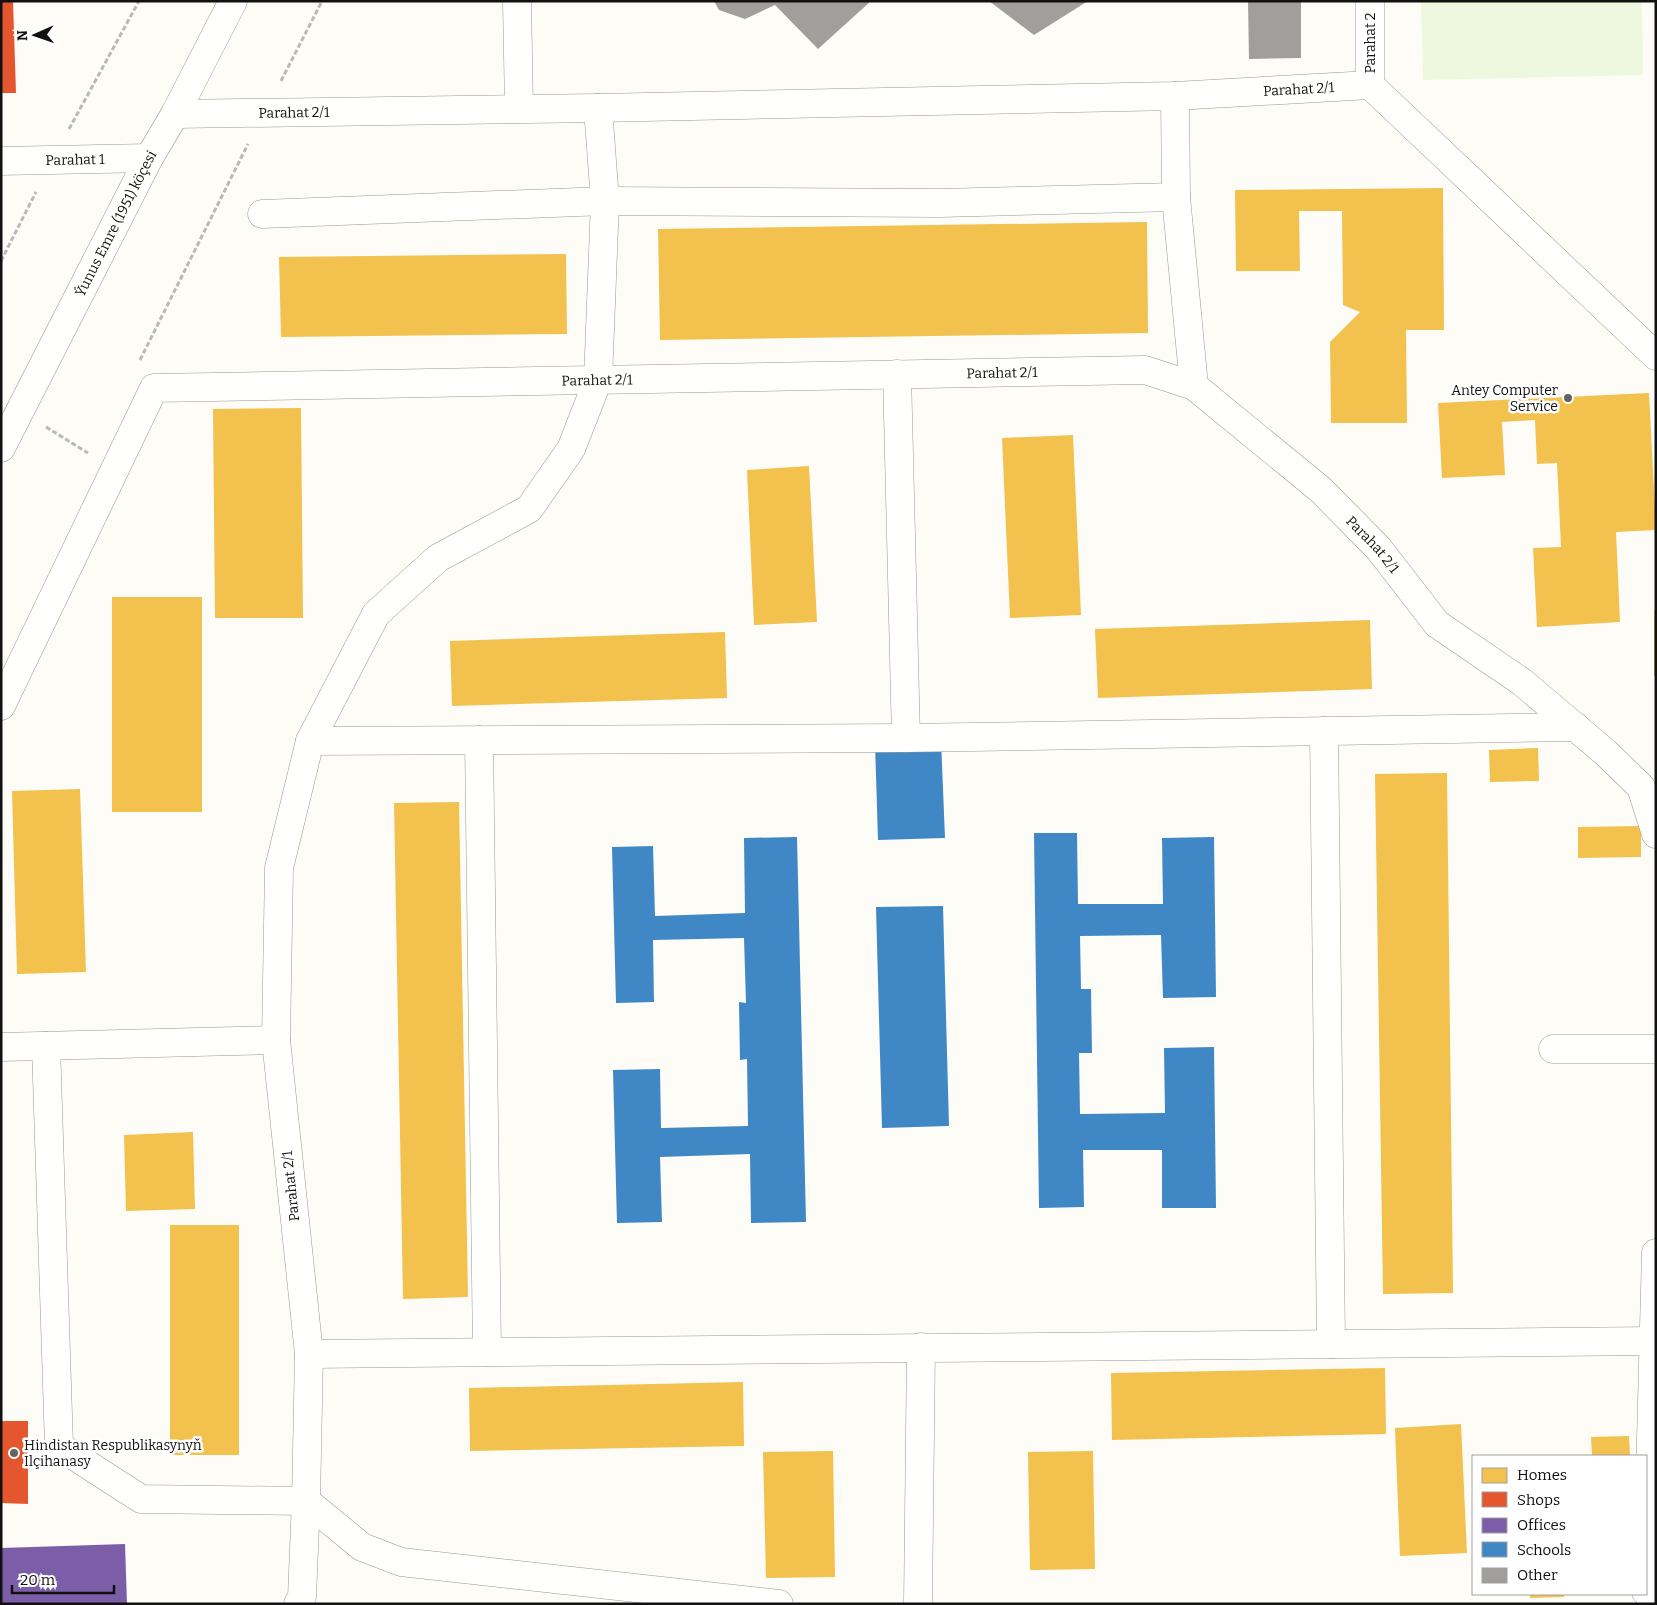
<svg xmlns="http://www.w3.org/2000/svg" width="1657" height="1605" font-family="Bitter,serif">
<rect width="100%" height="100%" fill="#fdfcf7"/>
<path fill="#eef8df" d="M1421 1H1642L1643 75 1423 80Z"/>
<g fill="#f2c14e">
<path d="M1443 188 1444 330H1406L1407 423H1331L1330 342 1360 312 1343 305 1342 211H1299L1300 271H1236L1235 190Z"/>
<path d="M1147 222 1148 333 660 340 658 229Z"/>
<path d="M566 254 567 334 281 337 279 257Z"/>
<path d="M1649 393 1656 530 1616 532 1620 622 1537 627 1533 548 1561 547 1557 463 1537 464 1535 420 1502 422 1505 475 1442 478 1438 403Z"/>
<path d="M301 408 303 618H215L213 409Z"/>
<path d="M1073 435 1081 615 1010 618 1002 438Z"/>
<path d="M809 466 817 622 754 625 747 470Z"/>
<rect x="112" y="597" width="90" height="215"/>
<rect x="1654" y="610" width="2" height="66"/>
<path d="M1370 620 1372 689 1098 698 1095 629Z"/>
<path d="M725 632 727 698 452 706 450 641Z"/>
<path d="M1538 748 1539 781 1490 782 1489 750Z"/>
<path d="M1447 773 1453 1293 1383 1294 1375 774Z"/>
<path d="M80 789 86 972 17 974 12 791Z"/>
<path d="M459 802 468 1297 403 1299 394 803Z"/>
<path d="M1641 826V857L1578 858V827Z"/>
<path d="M193 1132 195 1209 126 1211 124 1135Z"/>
<rect x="170" y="1225" width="69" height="230"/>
<path d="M1385 1368 1386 1434 1112 1440 1111 1373Z"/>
<path d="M743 1382 744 1446 470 1451 469 1388Z"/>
<path d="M1461 1424 1467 1553 1400 1556 1395 1428Z"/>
<path d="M1629 1436 1630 1456H1592L1591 1437Z"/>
<path d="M833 1451 835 1577 766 1578 763 1452Z"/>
<path d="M1093 1451 1095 1569 1030 1570 1028 1452Z"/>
<path d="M1530 1594H1564V1597L1530 1598Z"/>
</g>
<g fill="#e4572e">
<path d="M1 1H13L16 93H1Z"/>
<path d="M1 1421H28V1504L1 1503Z"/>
</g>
<path fill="#7b5ea7" d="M125 1544 127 1604H1V1548Z"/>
<g fill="#3f88c5">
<path d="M941 740 945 838 878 840 875 743Z"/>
<path d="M1034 833H1077L1078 904H1163L1162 838 1214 837 1216 997 1163 998 1161 935 1080 936 1081 989H1091L1092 1053H1079L1080 1114 1165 1113 1164 1048 1214 1047 1216 1208H1162V1150H1083L1084 1207 1039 1208Z"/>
<path d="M797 837 806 1222 751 1223 750 1154 660 1157 662 1222 617 1223 613 1070 660 1069 661 1128 748 1126 747 1059 740 1060 739 1002 746 1003 744 938 653 940 654 1002 616 1003 612 847 653 846 655 916 745 913 744 838Z"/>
<path d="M943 906 949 1126 882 1128 876 907Z"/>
</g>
<g fill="#a19f9c">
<path d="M714 1H871L818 49 775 5 745 19 719 10Z"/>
<path d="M989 1H1088L1034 35Z"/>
<path d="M1248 1H1301V58L1249 59Z"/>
</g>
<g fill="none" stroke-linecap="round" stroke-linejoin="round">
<g stroke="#979795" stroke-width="29">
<g id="minor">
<path d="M517 1 519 108"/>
<path d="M1370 1V85"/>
<path d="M1175 96 1176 197 1194 386"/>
<path id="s1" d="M175 114 598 108 1175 96 1370 85 1656 356"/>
<path id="s2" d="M1 161 149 158"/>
<path d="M262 214 605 201 940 203 1176 197"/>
<path d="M897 374 906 738"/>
<path id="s3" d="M1 448 149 158 175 114 233 1"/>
<path id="s4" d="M1 706 154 388 1145 370 1194 386 1321 490 1379 549 1437 624 1522 682 1606 753 1641 787 1656 834"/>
<path d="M1324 731 1331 1344"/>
<path d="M479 740 487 1352"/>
<path d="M310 741 906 738 1576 727"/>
<path d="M46 1046 59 1446 141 1499 306 1501 362 1547 401 1562 779 1604"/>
<path d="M1 1047 276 1040"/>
<path d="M1553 1049H1656"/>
<path d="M309 1354 1654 1341"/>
<path d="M1646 1592 1647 1589 1656 1253"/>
<path d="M298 1604 302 1597 306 1501 309 1354 276 1040 279 868 310 741 376 614 438 558 529 509 571 449 598 380 605 201 598 108"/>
<path d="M918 1604 921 1347"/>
</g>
</g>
<g stroke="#b9b9b8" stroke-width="3" stroke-dasharray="5 2.5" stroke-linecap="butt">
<path d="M281 81 322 1"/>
<path d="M69 129 139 1"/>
<path d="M1 261 36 192"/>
<path d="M140 360 248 144"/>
<path d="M46 427 88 453"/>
</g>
<use href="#minor" stroke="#fffffe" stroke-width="28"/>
</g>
<g fill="#646362" stroke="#fff" stroke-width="2">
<circle cx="1568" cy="398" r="5"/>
<circle cx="14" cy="1453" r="5"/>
</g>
<g text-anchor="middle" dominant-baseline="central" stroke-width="5" stroke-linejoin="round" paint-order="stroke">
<g font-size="14" fill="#111" stroke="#fff">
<text transform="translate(1370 43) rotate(-90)">Parahat 2</text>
<text stroke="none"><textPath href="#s1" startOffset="1124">Parahat 2/1</textPath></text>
<text stroke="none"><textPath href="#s1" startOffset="119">Parahat 2/1</textPath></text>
<text stroke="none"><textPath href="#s2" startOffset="74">Parahat 1</textPath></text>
<text stroke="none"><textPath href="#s3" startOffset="252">Ýunus Emre (1951) köçesi</textPath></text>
<text stroke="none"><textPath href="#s4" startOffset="1201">Parahat 2/1</textPath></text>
<text stroke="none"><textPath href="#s4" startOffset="796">Parahat 2/1</textPath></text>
<text stroke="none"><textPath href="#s4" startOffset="1635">Parahat 2/1</textPath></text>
<text transform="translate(291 1186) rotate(-96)">Parahat 2/1</text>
</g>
<g font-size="14" fill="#111" stroke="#fff" text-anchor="end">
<text x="1558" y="390">Antey Computer<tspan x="1558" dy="16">Service</tspan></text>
<text x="24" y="1445" text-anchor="start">Hindistan Respublikasynyň<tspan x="24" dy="16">Ilçihanasy</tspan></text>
</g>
</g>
<rect width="1657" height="1605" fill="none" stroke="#111111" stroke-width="5"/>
<rect x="1472" y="1455" width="175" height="140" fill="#ffffff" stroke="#a0a0a0"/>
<rect x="1482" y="1468" width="25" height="15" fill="#f2c14e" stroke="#a0a0a0"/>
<text x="1517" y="1480" font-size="15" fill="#111111">Homes</text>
<rect x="1482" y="1492" width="25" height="15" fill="#e4572e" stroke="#a0a0a0"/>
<text x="1517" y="1505" font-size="15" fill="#111111">Shops</text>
<rect x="1482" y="1518" width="25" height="15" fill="#7b5ea7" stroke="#a0a0a0"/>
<text x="1517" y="1530" font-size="15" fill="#111111">Offices</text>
<rect x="1482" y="1542" width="25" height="15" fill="#3f88c5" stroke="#a0a0a0"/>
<text x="1517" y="1555" font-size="15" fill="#111111">Schools</text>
<rect x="1482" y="1568" width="25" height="15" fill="#a19f9c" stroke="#a0a0a0"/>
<text x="1517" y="1580" font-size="15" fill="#111111">Other</text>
<g transform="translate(35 35) rotate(268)" stroke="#ffffff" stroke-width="4" paint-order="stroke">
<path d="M0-4L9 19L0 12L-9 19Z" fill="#111111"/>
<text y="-8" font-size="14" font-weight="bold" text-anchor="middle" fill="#111111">N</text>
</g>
<path d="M12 1585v8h102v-8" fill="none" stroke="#111111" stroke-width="2.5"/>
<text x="20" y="1585" font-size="15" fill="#111111" stroke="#ffffff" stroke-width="4" paint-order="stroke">20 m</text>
</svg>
